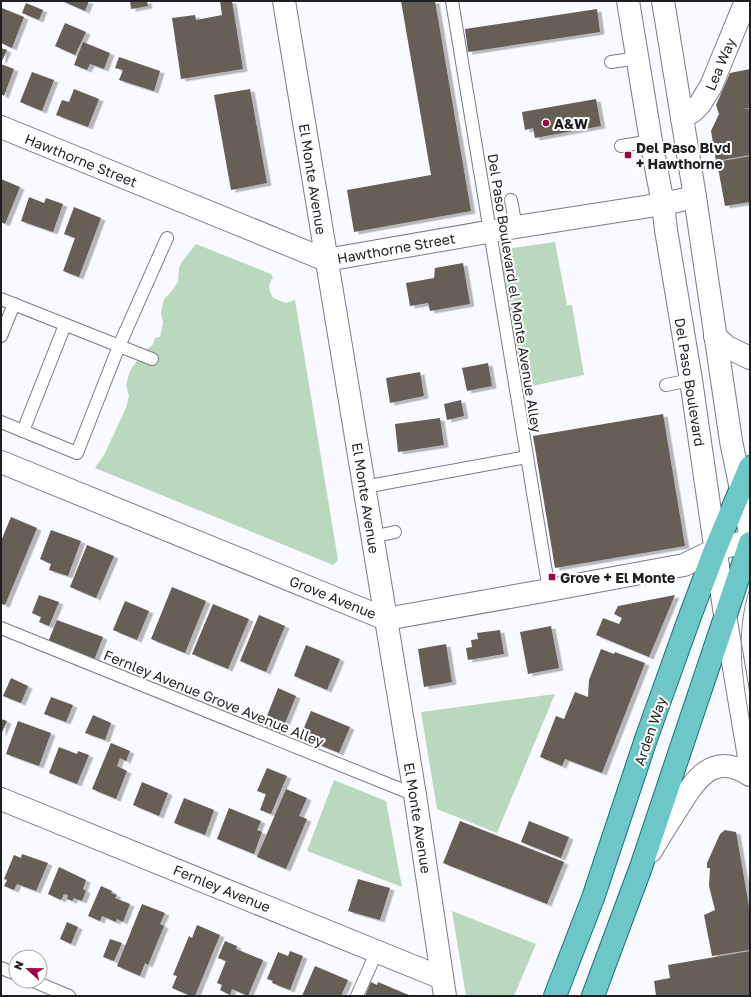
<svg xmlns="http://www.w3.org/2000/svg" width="751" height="997" font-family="'Golos Text',sans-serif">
<defs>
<filter id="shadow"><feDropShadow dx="4.5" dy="2.5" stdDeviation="0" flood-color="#0004"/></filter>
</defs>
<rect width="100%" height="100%" fill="#f9faff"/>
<g fill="#b9d8bd">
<path d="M555 242 567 305H572L584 375 522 388 500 250Z"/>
<path d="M196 244 271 274 273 278C267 285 269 291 273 298L286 303 295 300 338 560 333 565 95 468 105 453 126 408 129 396 126 385 129 374 131 369 137 361 142 349C151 350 153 345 155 338L160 337 163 323 161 313 163 302 165 298 172 291 178 282 179 268 181 263Z"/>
<path d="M555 694 497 833 437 809 421 712Z"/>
<path d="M334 780 386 801 402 887 307 851Z"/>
<path d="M452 911 536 944 514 996H466Z"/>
</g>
<g fill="#655e57" filter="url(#shadow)">
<path d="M62 1H89L85 11Z"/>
<path d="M130 1H147L148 6 131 9Z"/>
<path d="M220 1H232L243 69 181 79 172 18 195 15 196 20 222 15Z"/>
<path d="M401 1H435L471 211 354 232 347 190 431 175Z"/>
<path d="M26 3 43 10 39 20 22 13Z"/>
<path d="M2 8 24 17 12 48 1 43V11Z"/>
<path d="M597 9 600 32 468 52 465 29Z"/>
<path d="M65 23 86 32 75 55 55 46Z"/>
<path d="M83 42 110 53 104 69 90 64 87 70 74 65Z"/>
<path d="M1 48 7 50 1 63Z"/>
<path d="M119 57 160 71 154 91 119 80 123 70 115 68Z"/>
<path d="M1 64 14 69 4 96 1 94Z"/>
<path d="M750 69V108L743 109H750V155L716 161 711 131 719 114 716 105 730 73Z"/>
<path d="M32 72 54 80 42 111 20 102Z"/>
<path d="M74 89 99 99 88 127 56 115 62 100 69 102Z"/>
<path d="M250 89 267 183 231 190 214 95Z"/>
<path d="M596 99 601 126 535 138 533 128 525 130 522 112Z"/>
<path d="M750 156V202L725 206 717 162Z"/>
<path d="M1 179 20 187 5 224 1 222Z"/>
<path d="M29 197 44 203 46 198 63 204 53 232 21 221Z"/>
<path d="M74 207 101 218 79 277 63 271 75 238 64 234Z"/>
<path d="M463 263 470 304 430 311 428 303 410 306 406 283 434 278 435 268Z"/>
<path d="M488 363 492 386 467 391 462 368Z"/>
<path d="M420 372 424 396 390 403 386 378Z"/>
<path d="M461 400 464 416 447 420 444 404Z"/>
<path d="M663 414 685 546 555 568 533 436Z"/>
<path d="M440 418 444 445 398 452 395 424Z"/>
<path d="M11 517 37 528 5 605 1 604V541Z"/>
<path d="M51 530 81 541 68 576 49 570 51 564 40 559Z"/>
<path d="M87 545 114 556 96 598 70 587Z"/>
<path d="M172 587 206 601 185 653 151 639Z"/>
<path d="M39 595 59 602 49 626 39 622 41 617 32 613Z"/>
<path d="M675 595 649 657 596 635 603 618 619 624 622 618 614 614 618 606Z"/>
<path d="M125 601 149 611 137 640 113 630Z"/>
<path d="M213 604 249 619 228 669 192 654Z"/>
<path d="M259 615 285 626 266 672 240 661Z"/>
<path d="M57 620 103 637 94 660 48 642Z"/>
<path d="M551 626 559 668 528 674 520 632Z"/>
<path d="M500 630 504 654 468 660 466 648 472 647 471 640 478 639 477 633Z"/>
<path d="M446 644 452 682 424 687 418 649Z"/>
<path d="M306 645 340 659 327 690 294 676Z"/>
<path d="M601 649 614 654 615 652 645 663 602 773 565 759 562 766 540 757 556 716 564 719 575 692 588 697 589 680Z"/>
<path d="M11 678 28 686 21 703 3 696Z"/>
<path d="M278 688 296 696 281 733 263 726Z"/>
<path d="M51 697 73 705 66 722 44 714Z"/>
<path d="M311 711 350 727 339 753 300 737Z"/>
<path d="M93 715 111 723 105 740 85 733Z"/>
<path d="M1 719 7 721 1 735Z"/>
<path d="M18 721 51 733 39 766 6 754Z"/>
<path d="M111 743 130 751 126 761 120 758 117 766 127 771 116 799 92 789Z"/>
<path d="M59 747 77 754 78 751 89 755 77 784 49 773Z"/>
<path d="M267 768 287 776 271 814 260 810 266 794 257 791Z"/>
<path d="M142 782 168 793 159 816 133 805Z"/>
<path d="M286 789 307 798 299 816 307 819 286 869 257 857Z"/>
<path d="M184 798 214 810 205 835 174 823Z"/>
<path d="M229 808 261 821 257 830 262 832 254 854 217 839Z"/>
<path d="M460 821 564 862 547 904 443 863Z"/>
<path d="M529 821 569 837 561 858 521 842Z"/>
<path d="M725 830 736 832 750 912V950L712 956 704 915 715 910 709 886 710 868H707V863L720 834Z"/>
<path d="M22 854 48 863 36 891 17 884 14 890 4 886 7 880 4 879 14 855 21 858Z"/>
<path d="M59 867 86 880 83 889 86 891 82 901 74 898 72 901 67 899 68 895 64 894 61 900 48 894Z"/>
<path d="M358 879 390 888 380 920 348 911Z"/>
<path d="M101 886 112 891 111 893 117 895 115 898 130 904 123 922 117 919 116 922 102 916 100 921 88 916Z"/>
<path d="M142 904 165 913 160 924 164 926 148 965 145 963 140 976 117 966Z"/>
<path d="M67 922 78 927 71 944 60 939Z"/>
<path d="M197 925 220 935 195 996H191L172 988 177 976 173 975 189 936 192 938Z"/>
<path d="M110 939 122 943 114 961 103 957Z"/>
<path d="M225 941 237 946 236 949 263 960 248 996 232 989 230 995 220 990 222 985 217 983 226 961 218 958Z"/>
<path d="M290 951 303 956 290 990 272 983 273 981 267 979 278 952 288 956Z"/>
<path d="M750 951V996H656L654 981 670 978 668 965Z"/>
<path d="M315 966 348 980 341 996H302Z"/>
<path d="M371 982 377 985 378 982 411 996H365Z"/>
</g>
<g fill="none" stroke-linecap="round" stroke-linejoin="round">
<g stroke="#7a7c86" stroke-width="14">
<g id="service">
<path d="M452 1 549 590"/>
<path d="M611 62 638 58"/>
<path d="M621 146 651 141"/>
<path d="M511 200 516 227"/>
<path d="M1 299 152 359"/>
<path d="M1 336 14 304"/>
<path d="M666 385 691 380"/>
<path d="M1 422 77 453 119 346 167 238"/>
<path d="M23 431 65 325"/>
<path d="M364 487 527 457"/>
<path d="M372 537 395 532"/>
<path d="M1 628 415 795"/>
<path d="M1 968 16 974"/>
<path d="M33 981 69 996"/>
<path d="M357 996 377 951"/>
</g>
</g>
<g stroke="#7a7c86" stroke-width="24">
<g id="minor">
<path d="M284 1 386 619"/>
<path d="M682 118 693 111 700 104 711 86 746 1"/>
<path d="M1 127 326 260 516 227 663 204 695 197"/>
<path d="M1 799 442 978"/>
</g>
</g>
<g stroke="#7a7c86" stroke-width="24">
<g id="secondary">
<path d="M628 1 651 141 663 204 666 230 691 380 725 615 750 763"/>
<path d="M663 1 695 197 731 441 750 533"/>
<path d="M715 336 727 347 750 358"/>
<path d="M1 462 386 619 549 590 684 565 715 550 750 540"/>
<path d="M386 619 415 795 445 996"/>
<path d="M651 851C659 837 668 823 677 809 695 780 712 751 750 775"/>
</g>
</g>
<g stroke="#137475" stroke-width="24">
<g id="primary">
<path d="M555 996 593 898 646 739 689 619 715 550 750 467"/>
<path d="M593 996 641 867 750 543"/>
</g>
</g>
<use href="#service" stroke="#fff" stroke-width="12"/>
<use href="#minor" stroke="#fff" stroke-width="22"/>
<use href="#secondary" stroke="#fff" stroke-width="22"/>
<use href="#primary" stroke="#6dc7c7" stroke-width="22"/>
<path stroke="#8a8b8f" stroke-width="1" d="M750 588C735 633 742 677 750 723"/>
</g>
<g fill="#9f0245" stroke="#fff" stroke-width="1.5">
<circle cx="546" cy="123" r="4"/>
<rect x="624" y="151" width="8" height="8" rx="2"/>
<rect x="548" y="573" width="8" height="8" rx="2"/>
</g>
<g text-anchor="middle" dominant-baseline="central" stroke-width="4" stroke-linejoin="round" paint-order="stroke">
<g font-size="14" fill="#1f2024" stroke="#fff">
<text transform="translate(720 64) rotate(-67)">Lea Way</text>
<text transform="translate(81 160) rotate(22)">Hawthorne Street</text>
<text transform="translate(313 179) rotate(81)">El Monte Avenue</text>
<text transform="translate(396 248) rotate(-10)">Hawthorne Street</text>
<text transform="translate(515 293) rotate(81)">Del Paso Boulevard el Monte Avenue Alley</text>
<text transform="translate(690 382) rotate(81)">Del Paso Boulevard</text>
<text transform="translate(366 498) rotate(81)">El Monte Avenue</text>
<text transform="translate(333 597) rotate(22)">Grove Avenue</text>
<text transform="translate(214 698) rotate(22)">Fernley Avenue Grove Avenue Alley</text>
<text transform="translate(650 731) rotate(-71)">Arden Way</text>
<text transform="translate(418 818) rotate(81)">El Monte Avenue</text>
<text transform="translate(222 888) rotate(22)">Fernley Avenue</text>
</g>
<g font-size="14" font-weight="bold" fill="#1f2024" stroke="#fff" text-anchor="start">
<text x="554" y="123">A&amp;W</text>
<text x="636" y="147">Del Paso Blvd<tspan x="636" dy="16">+ Hawthorne</tspan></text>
<text x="560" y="577">Grove + El Monte</text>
</g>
</g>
<rect width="751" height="997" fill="none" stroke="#1f2024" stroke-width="4"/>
<g transform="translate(28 969) rotate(292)"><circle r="19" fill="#ffffff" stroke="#a5a6a7"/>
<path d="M0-3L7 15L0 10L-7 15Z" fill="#9f0245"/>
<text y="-6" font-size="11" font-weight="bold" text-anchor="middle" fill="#1f2024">N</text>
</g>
</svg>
